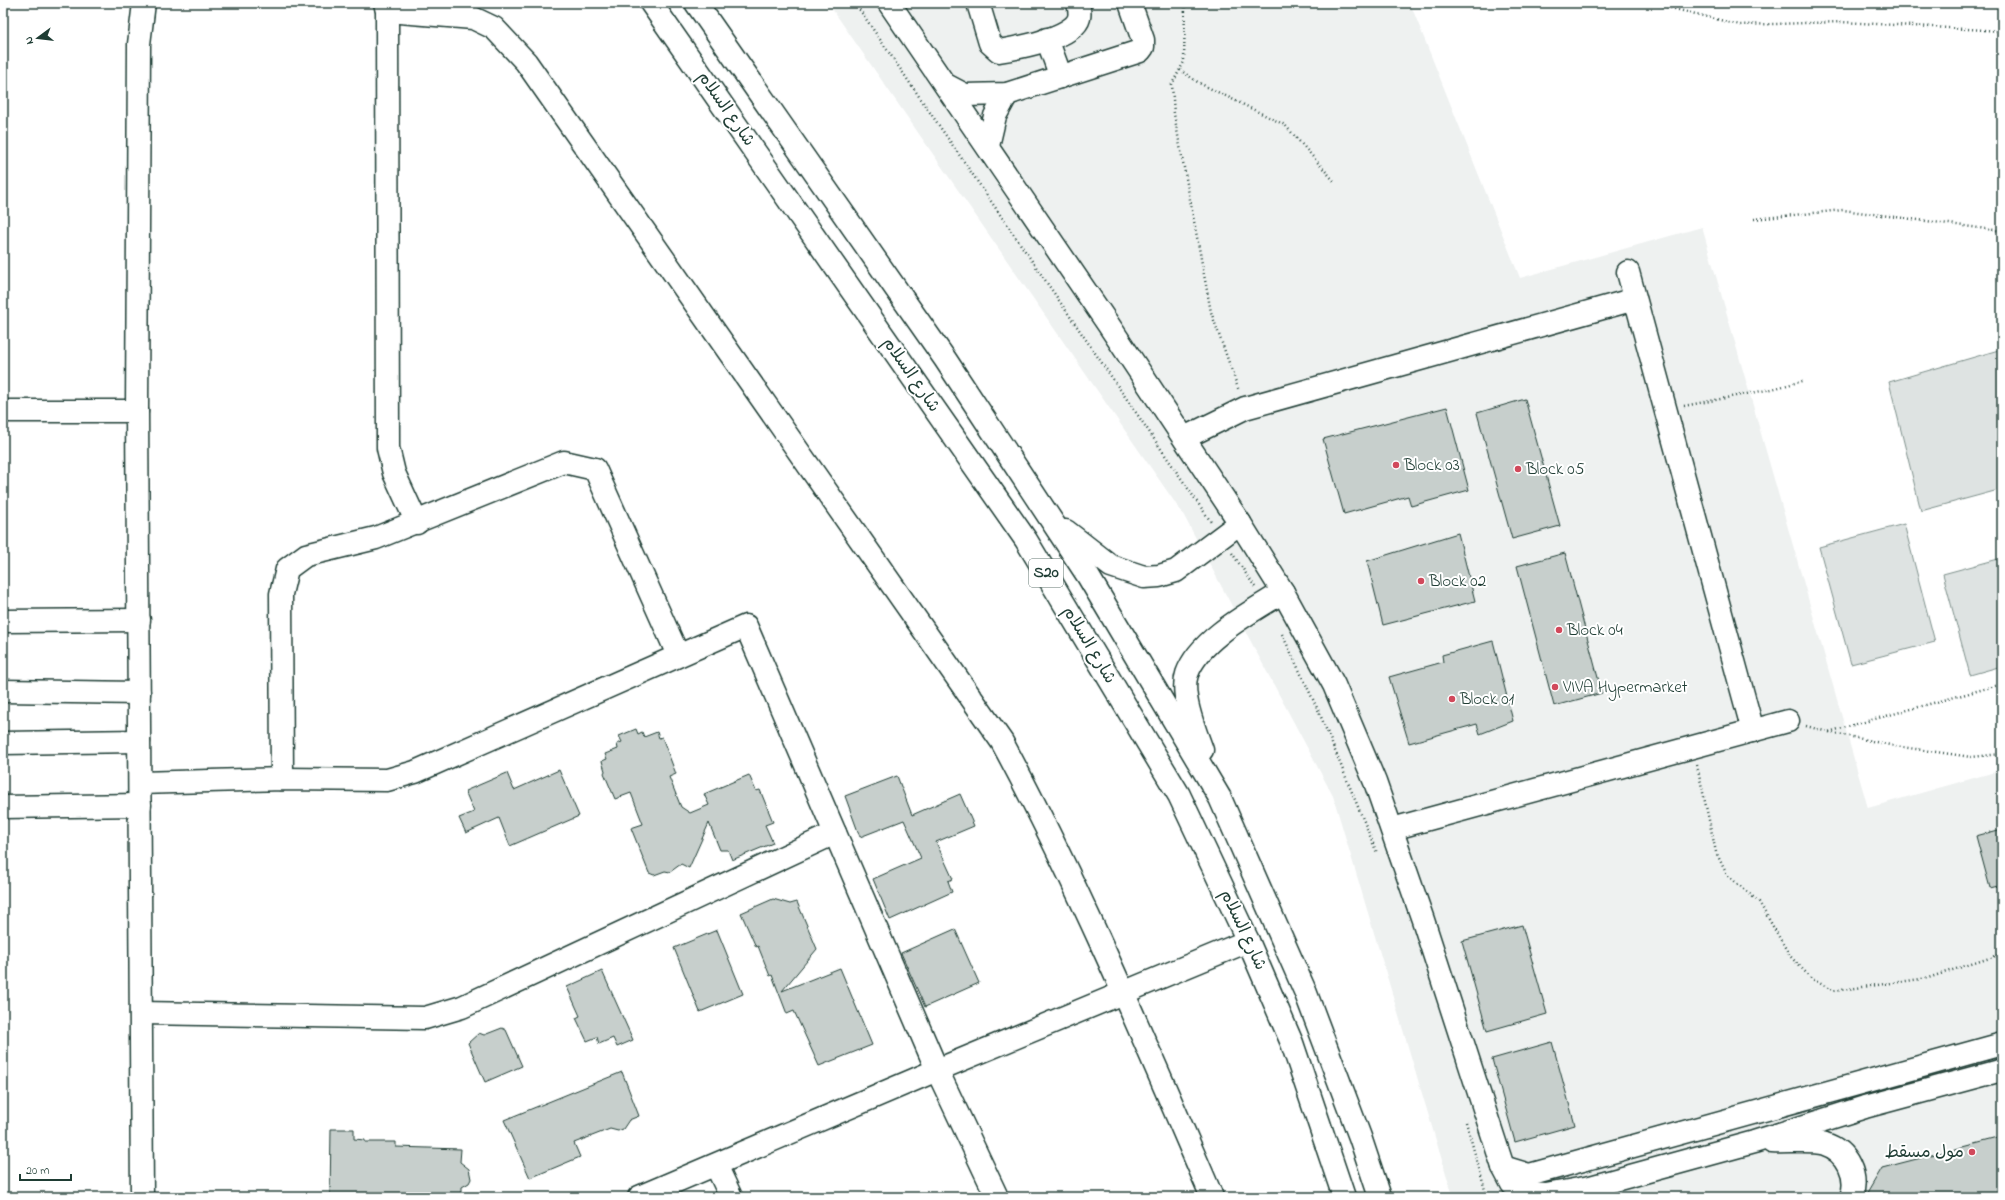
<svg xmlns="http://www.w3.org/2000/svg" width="2005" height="1200" font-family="'Indie Flower','Playpen Sans Arabic',sans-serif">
<rect width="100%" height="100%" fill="#fff"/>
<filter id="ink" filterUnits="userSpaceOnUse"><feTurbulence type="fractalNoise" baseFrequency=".025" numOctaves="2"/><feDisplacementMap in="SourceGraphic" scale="8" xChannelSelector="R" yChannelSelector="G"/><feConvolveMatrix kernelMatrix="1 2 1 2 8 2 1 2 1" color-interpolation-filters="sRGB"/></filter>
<g filter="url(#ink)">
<path fill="#eef1f0" d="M828 3H1410L1520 278 1702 227 1868 808 2002 770V1197H1453L1333 796 1183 514Z"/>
<g fill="#dee3e2" stroke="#7e908b">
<path d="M2002 349V489L1921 511 1889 382Z"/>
<path d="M1904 524 1935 642 1851 664 1819 547Z"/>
<path d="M2002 558V666L1970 675 1943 574Z"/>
</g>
<g fill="#c7cfcc" stroke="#1f3d34">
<path d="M1525 399 1560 526 1512 539 1477 413Z"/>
<path d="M1447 407 1469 490 1411 506 1408 496 1344 514 1323 439Z"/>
<path d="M1458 533 1475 601 1383 625 1367 561Z"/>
<path d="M1565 553 1602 693 1554 706 1517 566Z"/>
<path d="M1493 641 1513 721 1480 734 1477 724 1409 743 1389 677 1443 662 1442 655Z"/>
<path d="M636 729 638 734 642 732 644 737 657 732 659 738 662 737 676 774 669 777 681 807 690 813 709 805 704 794 749 775 756 791 760 790 773 822 765 825 773 843 732 860 728 850H720L709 823 689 868 681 864 670 872 665 871 654 875 649 873 631 828 643 824 631 793 615 799 604 773 605 771 602 761 607 759 605 754 618 749 617 744 622 742 619 736Z"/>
<path d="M559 770 579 816 510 846 499 818 466 833 459 818 474 812 465 791 507 773 514 790Z"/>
<path d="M897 776 912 815 960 794 974 826 936 842 953 879 948 881 952 892 890 920 873 879 921 858 904 820 860 837 845 796Z"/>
<path d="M2002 829V885L1990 888 1976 836Z"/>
<path d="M773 899 790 904 797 902 817 949 782 991 840 968 872 1045 819 1066 794 1011 787 1014 772 975 770 976 758 946 756 947 741 913Z"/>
<path d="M1522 925 1547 1014 1487 1031 1462 941Z"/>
<path d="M955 929 979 983 925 1007 901 953Z"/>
<path d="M717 930 743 994 700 1012 674 948Z"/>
<path d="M602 971 633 1040 617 1047 613 1038 599 1044 597 1037 587 1041 576 1018 580 1016 567 987Z"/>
<path d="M502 1028 506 1030 522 1066 485 1082 468 1043 479 1033 484 1035Z"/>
<path d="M1552 1042 1575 1125 1515 1142 1492 1059Z"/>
<path d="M622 1072 639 1116 629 1120 623 1129 618 1131 610 1129 574 1143 580 1157 530 1178 504 1120Z"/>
<path d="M331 1129H354V1139L365 1140V1142H396V1147L461 1149 460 1162 469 1169 471 1179 469 1183 462 1187V1196L330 1197Z"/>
<path d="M2002 1137V1197H1865L1882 1168Z"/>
</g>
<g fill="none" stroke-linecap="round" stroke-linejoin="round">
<g stroke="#1f3d34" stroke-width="25">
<g id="minor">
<path d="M385 3 387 11 388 448 394 473 417 523"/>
<path d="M889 3 1108 324 1240 523 1283 592 1334 685 1375 782 1423 920 1503 1167 1512 1184 1529 1194 1546 1195 1590 1187 1754 1142 1865 1107 2002 1070"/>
<path d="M978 3 990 43 999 51C1017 48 1074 38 1079 18 1080 14 1079 7 1078 3"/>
<path d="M387 11 473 18 494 28 526 62 1002 742C1081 889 1146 1044 1212 1197"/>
<path d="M1047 39 1061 77"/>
<path d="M946 85 965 95 1007 94 1140 51 1143 47V40L1130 3"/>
<path d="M988 146 995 116 1007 94"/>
<path d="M1628 272 1753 731"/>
<path d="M3 411H137"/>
<path d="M1184 438 1245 408 1635 299"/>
<path d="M3 621 139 620"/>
<path d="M3 691 139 693"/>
<path d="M3 743 139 741"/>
<path d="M282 779 281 594 287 569 306 555 376 538 564 462 595 469 678 655"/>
<path d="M140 783 282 779 387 780 415 772 746 626 937 1070 997 1197"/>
<path d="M3 807 140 805"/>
<path d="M1392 829 1788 721"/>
<path d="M141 1013 425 1018 462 1007 835 833"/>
<path d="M1772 1142C1786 1143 1814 1140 1825 1144 1847 1151 1859 1176 1851 1197"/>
<path d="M716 1165 731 1197"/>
<path d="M1503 1167 1529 1175 2002 1044"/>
<path d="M142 1197 137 411 139 44 144 3"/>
<path d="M639 1197 937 1070 1248 941"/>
</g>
</g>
<g stroke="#1f3d34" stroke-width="25">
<g id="major">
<path d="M651 3 1026 540 1179 795 1248 941 1292 1043 1344 1197"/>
<path d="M696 3 945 359 1088 576 1220 798 1305 991 1360 1137 1380 1197"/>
<path d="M1066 531 1111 566 1144 577 1159 576 1176 571 1240 523"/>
<path d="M1202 750C1195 731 1180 694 1187 674 1199 639 1253 611 1283 592"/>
</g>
</g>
<g stroke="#1f3d34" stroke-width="2.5" stroke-dasharray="1 3" stroke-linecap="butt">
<path d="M855 3 1211 522"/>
<path d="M1185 3 1184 62 1172 84 1174 114 1211 312 1239 391"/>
<path d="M1651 3 1740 25 1842 22 2002 31"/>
<path d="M1180 70 1199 83 1285 125 1334 181"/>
<path d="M1754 219 1843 210 2002 231"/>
<path d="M1684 406 1772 389 1803 381"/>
<path d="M1232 553 1255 587"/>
<path d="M1282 634 1319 712 1377 853"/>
<path d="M1806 726 1828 732 2002 684"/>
<path d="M1829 732 1895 746 1971 757 2002 754"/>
<path d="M1697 765 1716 852 1727 875 1759 902 1790 956 1812 979 1834 991 1928 978 2002 954"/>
<path d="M1466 1122 1487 1197"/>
</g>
<use href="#minor" stroke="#fff" stroke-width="22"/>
<use href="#major" stroke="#fff" stroke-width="22"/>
</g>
</g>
<g fill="#d1495b" stroke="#fff" stroke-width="1.5">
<circle cx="1396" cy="465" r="4"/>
<circle cx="1518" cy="469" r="4"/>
<circle cx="1421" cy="581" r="4"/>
<circle cx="1559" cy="630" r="4"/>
<circle cx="1555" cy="687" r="4"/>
<circle cx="1452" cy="699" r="4"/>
<circle cx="1972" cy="1152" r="4"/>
</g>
<g text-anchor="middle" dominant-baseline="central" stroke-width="4" stroke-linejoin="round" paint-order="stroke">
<rect fill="#fff" stroke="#627771" stroke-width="1" x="1029" y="559" width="34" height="28" rx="3"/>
<g font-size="16" font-weight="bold" fill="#1f3d34">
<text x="1046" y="573">S20</text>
</g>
<g font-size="17" fill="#1f3d34" stroke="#fff">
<text transform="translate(726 109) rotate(55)">شارع السلام</text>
<text transform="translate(911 375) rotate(55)">شارع السلام</text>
<text transform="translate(1089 645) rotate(59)">شارع السلام</text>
<text transform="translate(1243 930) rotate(65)">شارع السلام</text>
</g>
<g font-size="17" fill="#1f3d34" stroke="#fff" text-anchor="start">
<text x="1404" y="465">Block 03</text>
<text x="1526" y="469">Block 05</text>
<text x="1429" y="581">Block 02</text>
<text x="1567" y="630">Block 04</text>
<text x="1563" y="687">VIVA Hypermarket</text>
<text x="1460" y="699">Block 01</text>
<text x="1964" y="1152" text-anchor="end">مول مسقط</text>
</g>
</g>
<rect width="2005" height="1200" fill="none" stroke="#fff" stroke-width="16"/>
<rect x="8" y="8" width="1989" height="1184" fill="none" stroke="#1f3d34" stroke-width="1.5" filter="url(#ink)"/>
<g transform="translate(38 38) rotate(255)" stroke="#ffffff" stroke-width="3" paint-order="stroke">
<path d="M0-3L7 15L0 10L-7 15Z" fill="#1f3d34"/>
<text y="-6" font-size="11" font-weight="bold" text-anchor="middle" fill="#1f3d34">N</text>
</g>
<path d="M20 1174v6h51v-6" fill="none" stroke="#1f3d34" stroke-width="2"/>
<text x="26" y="1174" font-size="12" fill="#1f3d34" stroke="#ffffff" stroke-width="3" paint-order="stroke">20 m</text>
</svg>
